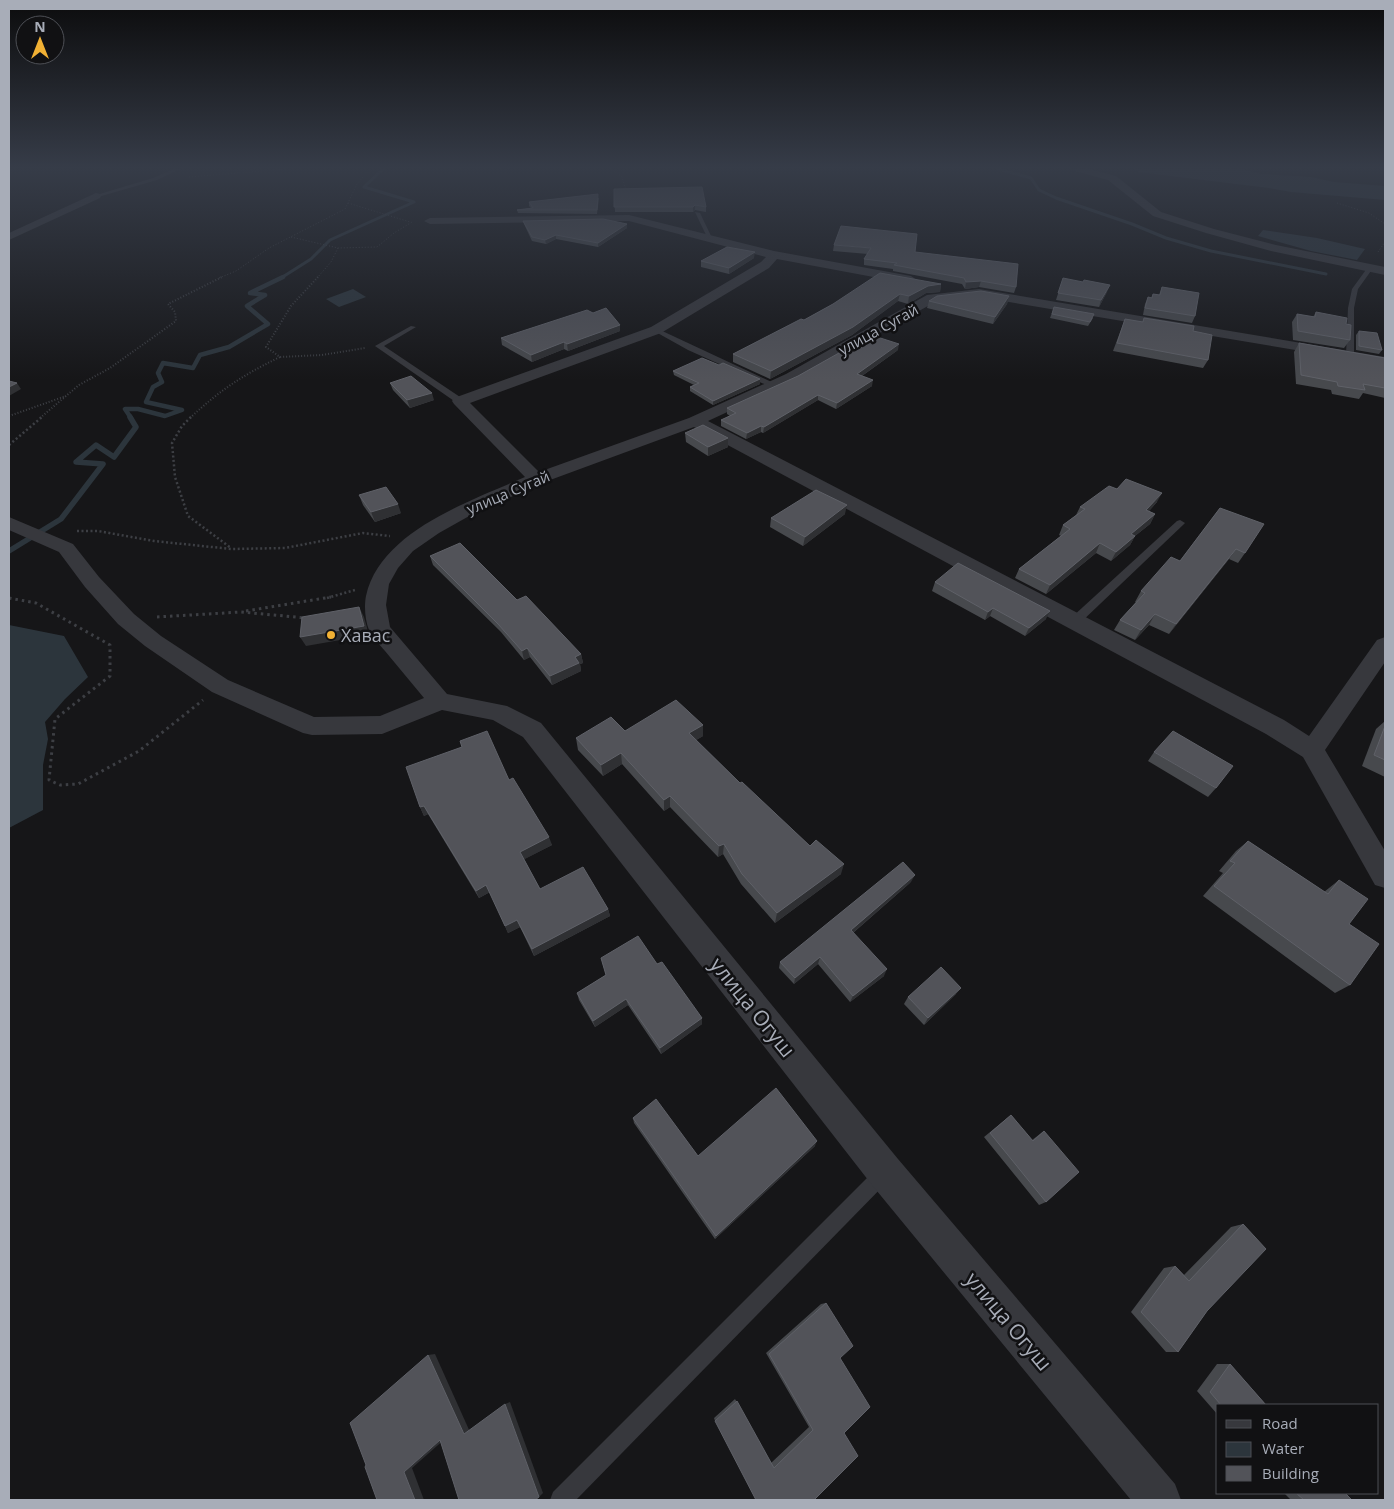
<svg xmlns="http://www.w3.org/2000/svg" width="1394" height="1509" font-family="'Open Sans',sans-serif">
<rect width="100%" height="100%" fill="#161618"/>
<g fill="#2c353c">
<path d="M1135 169H1241L1262 174 1311 177 1334 182 1385 186V200L1291 192 1269 188 1138 172Z"/>
<path d="M1263 230 1317 238 1365 249 1357 260 1311 251 1258 236Z"/>
<path d="M353 289 366 297 339 307 326 299Z"/>
<path d="M9 625 64 636 88 677 65 699 45 722 48 739 43 765V810L9 828Z"/>
</g>
<g fill="none" stroke-linecap="round" stroke-linejoin="round">
<g stroke="#2c353c" stroke-width="3">
<path d="M998 169 1031 178 1039 190 1056 198 1132 224 1166 238 1211 251 1326 274"/>
<path d="M281 278 311 259 330 240 414 202 364 187 383 169"/>
</g>
<path stroke="#2c353c" stroke-width="4.5" d="M131 418 125 409H138L165 416 182 410 146 402 153 387 162 382 158 373 163 363 193 368 200 355 229 347 268 324 247 306 265 295 250 293 283 277"/>
<path stroke="#2c353c" stroke-width="5.5" d="M9 551 61 519 103 464 76 462 96 445 114 457 136 427 130 417"/>
<g stroke="#3d3f44" stroke-width="1" stroke-dasharray="1 2" stroke-linecap="butt">
<path d="M612 169 622 177 626 190"/>
<path d="M189 177 287 169"/>
<path d="M348 203 410 222"/>
<path d="M1337 203 1369 213 1385 224"/>
<path d="M291 237 338 248 377 247 394 233 412 222"/>
<path d="M1378 252 1385 242"/>
<path d="M219 278 236 271 269 248 345 209 357 184 370 169"/>
<path d="M317 278 331 262 338 248"/>
</g>
<g stroke="#3d3f44" stroke-width="2" stroke-dasharray="1 2" stroke-linecap="butt">
<path d="M318 277 291 306 266 347 280 357 322 355 365 348"/>
<path d="M9 416 66 396"/>
<path d="M40 418 79 385 110 368 176 321 175 312 168 304 222 277"/>
<path d="M190 418C220 390 243 375 280 357"/>
</g>
<g stroke="#3d3f44" stroke-width="2.5" stroke-dasharray="2 2.5" stroke-linecap="butt">
<path d="M191 417 182 426 172 443 175 477 188 516 231 548"/>
<path d="M9 445 42 417"/>
<path d="M77 531H98L154 541 231 549 285 548 363 533 390 536"/>
<path d="M327 598 355 590"/>
</g>
<g stroke="#3d3f44" stroke-width="3" stroke-dasharray="2.5 4" stroke-linecap="butt">
<path d="M9 598 36 603 110 645V676L55 719 49 780 60 785 78 784 139 751 203 700"/>
<path d="M246 611 331 597"/>
<path d="M157 617 241 612 306 618"/>
</g>
<g fill="#37383d" fill-rule="evenodd">
<path d="M174 169H180L157 180 98 197 93 196 153 178Z"/>
<path d="M695 212 700 213 712 238 707 237Z"/>
<path d="M1368 267 1373 268 1358 289 1354 308V355L1350 357 1346 355 1348 308 1352 289Z"/>
<path d="M411 326 416 327 384 346 463 399V403H457L375 346Z"/>
<path d="M654 329H658L778 385 771 387 688 350 654 331Z"/>
<path d="M1180 520 1185 523 1183 525 1079 624H1071L1070 621 1071 618 1177 521Z"/>
<path d="M884 1164 890 1167 893 1173 890 1179 576 1500H550L553 1492 878 1167Z"/>
</g>
<g fill="#37383d" fill-rule="evenodd">
<path d="M1073 169H1089L1116 176 1161 212 1214 229 1276 245 1385 267V275L1271 251 1206 233 1153 216 1108 180 1075 171Z"/>
<path d="M96 193 100 194 101 196 100 198 9 240V233Z"/>
<path d="M629 215 774 251 911 276 917 280 911 284 777 259 769 268 661 333 470 403 539 472 689 418 786 374 927 295 979 289 1385 357V365L979 297 935 302 796 380 708 421 1284 720 1309 736 1377 640 1385 637V662L1325 750 1385 851V888L1375 885 1303 757 1266 734 694 427 542 483 471 515 439 533 413 551 398 568 389 584 386 605 390 627 447 694 507 706 541 723 898 1159 1175 1484 1181 1500H1131L872 1185 523 737 493 720 442 710 382 734 312 735 303 733 212 692 145 646 118 624 85 587 59 552 9 530V517L73 544 99 577 134 614 161 636 228 680 314 717 380 716 424 698C411 682 398 667 385 651 380 645 372 638 369 630 365 620 364 606 366 596 380 531 471 501 525 477L454 404 452 401 454 398 651 327 761 262 766 257 629 221 430 224 424 221 430 218Z"/>
</g>
</g>
<g fill="#47494d">
<path d="M614 189 706 207V212L695 210 693 212H615Z"/>
<path d="M599 198 597 214 518 213 517 210 531 208 529 206V202Z"/>
<path d="M523 221 627 228 598 247 556 239 546 244 532 241 524 224Z"/>
<path d="M834 245 915 252 1016 287 1014 293 979 287 965 289 962 284 893 271V269L864 265V259L868 254 833 251Z"/>
<path d="M754 258 729 274 701 267V261Z"/>
<path d="M1063 278 1107 292 1099 307 1056 300Z"/>
<path d="M941 284 940 292 926 293 908 304 898 301 852 335 770 379 733 362V354L804 320 833 304Z"/>
<path d="M1162 287 1195 316 1192 323 1143 315 1145 304 1148 297 1151 298 1153 294 1159 295Z"/>
<path d="M1009 296 1007 304 993 324 927 308 929 301Z"/>
<path d="M1054 307 1093 318 1088 326 1050 318Z"/>
<path d="M1316 312 1346 324 1350 340 1344 348 1293 340 1292 322 1297 314 1313 317Z"/>
<path d="M1144 318 1193 331 1208 360 1203 368 1113 351 1125 319 1142 322Z"/>
<path d="M620 325V331L568 351 564 349 532 362 502 345 501 338Z"/>
<path d="M1359 331 1382 350 1379 354 1356 350V335Z"/>
<path d="M1299 343 1385 358V398L1363 393 1359 399 1332 394 1331 390 1296 384 1294 352Z"/>
<path d="M898 350 862 376 872 386 836 409 818 400 763 433 761 432 746 439 721 426V420L730 416 727 414V408Z"/>
<path d="M673 371 760 384 713 405 690 391V387L694 385 674 375Z"/>
<path d="M390 383 434 400 410 408 393 390Z"/>
<path d="M685 433 728 447 708 456 686 442Z"/>
<path d="M1117 489 1157 502 1149 511 1155 514 1150 524 1135 536 1130 545 1111 561 1096 553 1046 594 1015 578 1019 569 1061 536 1059 535 1063 525 1076 515 1080 507Z"/>
<path d="M359 495 401 513 375 522 363 505Z"/>
<path d="M1220 508 1245 553 1238 563 1229 559 1169 634 1149 625 1135 640 1114 630 1120 620 1136 602H1135L1141 591 1180 561Z"/>
<path d="M845 514 803 546 770 527 771 518Z"/>
<path d="M430 556 517 600 581 654 583 663 580 664 581 671 552 685 530 657 524 660 501 632 433 565Z"/>
<path d="M935 582 1046 619 1025 636 990 616 985 620 932 591Z"/>
<path d="M1385 721V777L1362 766 1376 729Z"/>
<path d="M703 725V736L696 740 740 783 841 874 775 923 741 884 723 854 718 857 670 807 664 811 622 764 603 776 578 750 576 738 625 731Z"/>
<path d="M1154 752 1216 788 1208 797 1148 761Z"/>
<path d="M509 780 552 845 524 859 540 889 608 909 610 916 534 956 520 927 508 933 490 892 479 898 428 814 424 816 420 807Z"/>
<path d="M1248 841 1324 892 1339 880 1349 924 1350 985 1335 993 1203 896 1223 873 1219 871 1236 851Z"/>
<path d="M911 882 853 933 884 976 850 1002 818 964 794 984 779 968 780 962Z"/>
<path d="M601 958 657 964 702 1018V1024L661 1054 628 1005 595 1027 579 1000 577 993 606 975Z"/>
<path d="M956 994 924 1025 904 1004 908 997Z"/>
<path d="M1011 1115 1032 1140 1044 1131 1046 1202 1039 1205 984 1137Z"/>
<path d="M633 1118 698 1156 815 1146 715 1239 634 1123Z"/>
<path d="M1243 1224 1207 1311 1178 1352H1166L1131 1312 1164 1268 1175 1266 1184 1275 1231 1227Z"/>
<path d="M826 1303 840 1358 844 1433 814 1500 715 1421 714 1418 735 1399 771 1463 809 1427 766 1353 821 1304Z"/>
<path d="M1217 1364H1230L1266 1405H1218V1415L1197 1391Z"/>
<path d="M1284 1493H1345L1352 1500H1291Z"/>
</g>
<g fill="#2f3033">
<path d="M695 205V210L693 212V207Z"/>
<path d="M627 224V228L598 247V243Z"/>
<path d="M556 235V239L546 244 545 240Z"/>
<path d="M755 252 754 258 729 274V268Z"/>
<path d="M981 281 979 287 965 289 966 282Z"/>
<path d="M941 284 940 292 926 293 908 304 909 296 928 286Z"/>
<path d="M1110 285 1107 292 1099 307 1101 300Z"/>
<path d="M900 294 898 301 852 335 770 379 771 371Z"/>
<path d="M1009 296 1007 304 993 324 995 317Z"/>
<path d="M620 325V331L568 351 567 344Z"/>
<path d="M564 342V349L532 362 531 355Z"/>
<path d="M899 344 898 350 856 380 857 374Z"/>
<path d="M760 379V384L713 405V401Z"/>
<path d="M873 380 872 386 836 409 837 403Z"/>
<path d="M17 383 21 389 9 396V387Z"/>
<path d="M432 393 434 400 410 408 407 400Z"/>
<path d="M818 395V400L763 433 764 427Z"/>
<path d="M761 426V432L746 439 747 433Z"/>
<path d="M728 438V447L708 456V447Z"/>
<path d="M1162 493 1157 502 1141 520 1146 510Z"/>
<path d="M398 504 401 513 375 522 371 512Z"/>
<path d="M847 505 845 514 803 546 805 537Z"/>
<path d="M1155 514 1150 524 1126 543 1131 534Z"/>
<path d="M1135 536 1130 545 1111 561 1116 552Z"/>
<path d="M1100 543 1096 553 1046 594 1050 585Z"/>
<path d="M1236 549 1229 559 1169 634 1176 624Z"/>
<path d="M359 607 364 617 369 635 306 646 300 637Z"/>
<path d="M993 608 990 616 985 620 988 612Z"/>
<path d="M1050 611 1046 619 1025 636 1029 628Z"/>
<path d="M1155 614 1149 625 1135 640 1141 630Z"/>
<path d="M527 648 530 657 524 660 522 651Z"/>
<path d="M581 654 583 663 580 664 581 671 552 685 550 676 575 657Z"/>
<path d="M703 725V736L690 744 689 733Z"/>
<path d="M621 753 622 764 603 776 601 765Z"/>
<path d="M670 796V807L664 811V800Z"/>
<path d="M424 806 428 814 424 816 420 807Z"/>
<path d="M549 837 552 845 523 860 520 852Z"/>
<path d="M724 844 723 854 718 857 719 846Z"/>
<path d="M844 864 841 874 775 923 777 913Z"/>
<path d="M915 875 911 882 848 937 851 930Z"/>
<path d="M486 885 490 892 479 898 476 891Z"/>
<path d="M608 909 610 916 534 956 532 949Z"/>
<path d="M517 920 520 927 508 933 505 926Z"/>
<path d="M820 957 818 964 794 984 795 978Z"/>
<path d="M887 969 884 976 850 1002 853 996Z"/>
<path d="M961 988 956 994 924 1025 928 1018Z"/>
<path d="M626 999 628 1005 595 1027 593 1021Z"/>
<path d="M702 1018V1024L661 1054 660 1048Z"/>
<path d="M817 1141 815 1146 715 1239 716 1236Z"/>
<path d="M435 1354 470 1432 464 1434 428 1355Z"/>
<path d="M510 1402 543 1493 539 1497 505 1404Z"/>
<path d="M446 1438 412 1468 424 1500H415L404 1472 440 1440Z"/>
</g>
<g fill="#525359" stroke="#5f6168">
<path d="M702 187 706 207 695 205 693 207H614V189Z"/>
<path d="M598 194 597 210H517L533 208 529 202Z"/>
<path d="M603 219 627 224 598 243 556 235 545 240 532 237 523 221Z"/>
<path d="M841 226 917 234 915 252 1018 264 1016 287 981 281 966 282 964 278 894 265 897 263 864 259 871 248 834 245Z"/>
<path d="M727 247 755 252 729 268 701 261Z"/>
<path d="M880 273 941 284 928 286 909 296 900 294 853 327 771 371 733 354 801 319 804 320 833 304Z"/>
<path d="M1063 278 1083 282 1084 280 1110 285 1101 300 1058 293Z"/>
<path d="M1162 287 1199 293 1195 316 1145 308 1148 297 1152 298 1153 294 1160 295Z"/>
<path d="M981 291 1009 296 995 317 929 301 937 296Z"/>
<path d="M1054 307 1094 314 1090 322 1052 314Z"/>
<path d="M606 308 620 325 567 344 564 342 531 355 501 338 587 310 593 313Z"/>
<path d="M1316 312 1347 318 1346 324 1351 325 1350 340 1298 331 1297 314 1315 317Z"/>
<path d="M1144 318 1194 326 1193 331 1212 335 1208 360 1117 343 1125 319 1143 322Z"/>
<path d="M1359 331 1377 333 1382 350 1359 346Z"/>
<path d="M871 335 899 344 857 374 873 380 837 403 818 395 764 427 761 426 747 433 721 420 736 413 727 408 798 376Z"/>
<path d="M1299 343 1385 358V388L1363 384 1365 390 1338 386 1337 382 1301 375Z"/>
<path d="M702 358 719 365 723 363 760 379 713 401 690 387 699 383 673 371Z"/>
<path d="M411 376 432 393 407 400 390 383Z"/>
<path d="M9 381 17 383 9 387Z"/>
<path d="M703 425 728 438 708 447 685 433Z"/>
<path d="M1126 479 1162 493 1146 510 1155 514 1131 534 1135 536 1116 552 1100 543 1050 585 1019 569 1070 529 1063 525 1085 509 1080 507 1109 486 1117 489Z"/>
<path d="M386 487 398 504 371 512 359 495Z"/>
<path d="M816 490 847 505 805 537 771 518Z"/>
<path d="M1220 508 1264 524 1245 553 1236 549 1176 624 1155 614 1141 630 1120 620 1145 593 1141 591 1171 557 1180 561Z"/>
<path d="M460 543 517 600 526 596 581 654 575 657 579 663 550 676 527 648 522 651 498 624 430 556Z"/>
<path d="M958 563 1050 611 1029 628 993 608 988 612 935 582Z"/>
<path d="M359 607 364 626 300 637 302 617Z"/>
<path d="M676 700 703 725 689 733 740 783 742 782 810 846 816 840 844 864 777 913 742 874 724 844 719 846 670 796 664 800 621 753 601 765 576 738 611 717 625 731Z"/>
<path d="M1385 726V760L1374 755Z"/>
<path d="M487 731 509 780 513 778 549 837 520 852 540 889 583 867 608 909 532 949 517 920 505 926 486 885 476 891 424 806 420 807 406 767 462 747 460 741Z"/>
<path d="M1173 731 1233 766 1216 788 1154 752Z"/>
<path d="M1248 841 1328 894 1339 880 1368 899 1349 924 1379 944 1350 985 1214 886 1235 863 1230 861Z"/>
<path d="M903 862 915 875 851 930 887 969 853 996 820 957 795 978 780 962Z"/>
<path d="M638 936 657 964 662 962 702 1018 660 1048 626 999 593 1021 577 993 606 975 601 958Z"/>
<path d="M941 967 961 988 928 1018 908 997Z"/>
<path d="M776 1088 817 1141 716 1236 633 1118 656 1099 698 1156Z"/>
<path d="M1011 1115 1033 1141 1044 1131 1079 1172 1046 1202 990 1133Z"/>
<path d="M1243 1224 1266 1249 1207 1311 1178 1352 1141 1312 1175 1266 1189 1281Z"/>
<path d="M826 1303 853 1346 840 1358 870 1407 844 1433 858 1456 814 1500H756L715 1421 737 1401 774 1468 813 1430 769 1354Z"/>
<path d="M428 1355 464 1434 505 1404 539 1497 535 1500H459L440 1440 404 1472 415 1500H377L365 1467 366 1465 350 1423Z"/>
<path d="M1230 1364 1266 1405H1221L1210 1392Z"/>
<path d="M1296 1493H1345L1352 1500H1304Z"/>
</g>
<linearGradient id="sky" x2="0" y2="1"><stop stop-color="#0c0c0d"/><stop offset="0.44" stop-color="#363c48"/><stop offset="1" stop-color="#363c48" stop-opacity="0"/></linearGradient>
<rect width="1394" height="380" fill="url(#sky)"/>
<circle fill="#f2b134" stroke="#111113" stroke-width="2" cx="331" cy="635" r="5"/>
<g text-anchor="middle" dominant-baseline="central" stroke-width="5" stroke-linejoin="round" paint-order="stroke">
<g font-size="15" fill="#a8adb8" stroke="#111113">
<text transform="translate(878 329) rotate(-29)">улица Сугай</text>
<text transform="translate(508 492) rotate(-23)">улица Сугай</text>
</g>
<g font-size="18" fill="#a8adb8" stroke="#111113" text-anchor="start">
<text x="341" y="635">Хавас</text>
</g>
<g font-size="21" fill="#a8adb8" stroke="#111113">
<text transform="translate(753 1007) rotate(51)">улица Огуш</text>
<text transform="translate(1009 1321) rotate(50)">улица Огуш</text>
</g>
</g>
<rect width="1394" height="1509" fill="none" stroke="#a8adb8" stroke-width="20"/>
<rect x="1216" y="1404" width="162" height="90" fill="#111113" stroke="#4d4f55"/>
<rect x="1226" y="1420" width="25" height="8" fill="#37383d" stroke="#4d4f55"/>
<text x="1262" y="1429" font-size="15" fill="#a8adb8">Road</text>
<rect x="1226" y="1442" width="25" height="15" fill="#2c353c" stroke="#4d4f55"/>
<text x="1262" y="1454" font-size="15" fill="#a8adb8">Water</text>
<rect x="1226" y="1466" width="25" height="15" fill="#525359" stroke="#4d4f55"/>
<text x="1262" y="1479" font-size="15" fill="#a8adb8">Building</text>
<g transform="translate(40 40)"><circle r="24" fill="#111113" stroke="#4d4f55"/>
<path d="M0-4L9 19L0 12L-9 19Z" fill="#f2b134"/>
<text y="-8" font-size="14" font-weight="bold" text-anchor="middle" fill="#a8adb8">N</text>
</g>
</svg>
